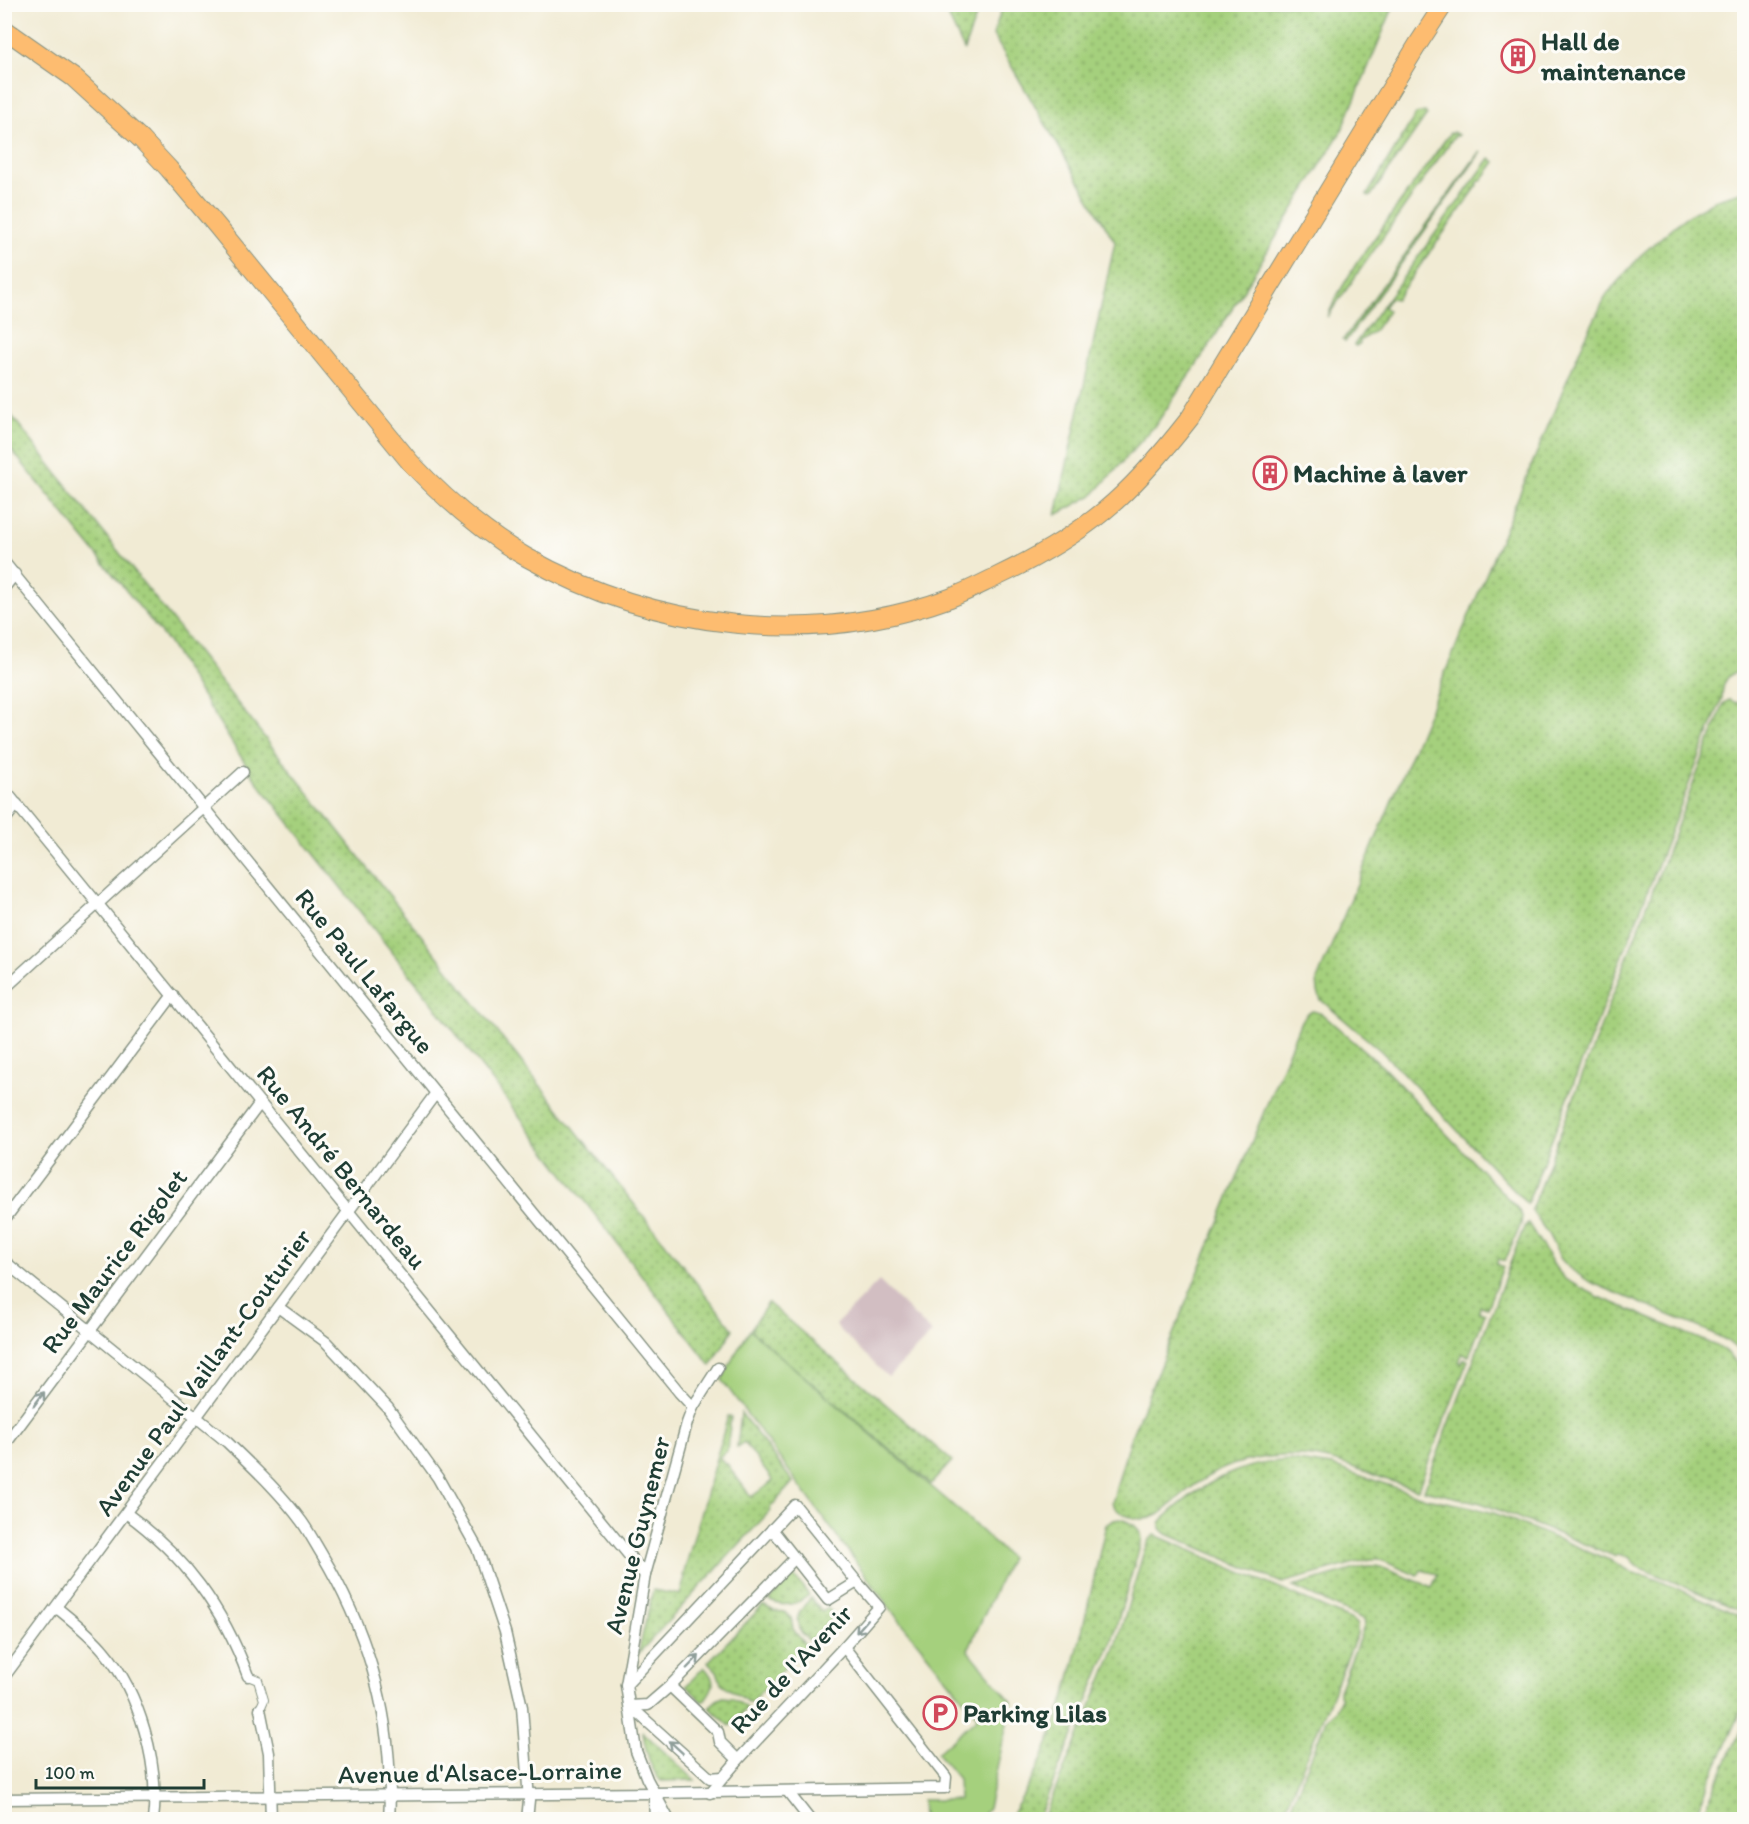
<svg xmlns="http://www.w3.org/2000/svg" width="1749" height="1824" font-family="Itim,sans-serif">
<defs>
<pattern id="grass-dots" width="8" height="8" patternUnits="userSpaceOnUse" patternTransform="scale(1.5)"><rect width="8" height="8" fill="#a5d07d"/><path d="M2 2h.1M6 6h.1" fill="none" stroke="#86aa67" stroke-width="1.8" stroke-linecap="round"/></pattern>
</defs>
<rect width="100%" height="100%" fill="#fdfcf7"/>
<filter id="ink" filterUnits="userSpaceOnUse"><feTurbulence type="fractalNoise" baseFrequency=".0167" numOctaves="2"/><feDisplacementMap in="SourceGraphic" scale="12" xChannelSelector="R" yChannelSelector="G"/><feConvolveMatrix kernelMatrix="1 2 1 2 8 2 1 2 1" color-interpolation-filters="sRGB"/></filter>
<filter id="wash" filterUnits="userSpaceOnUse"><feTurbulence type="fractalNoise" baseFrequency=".008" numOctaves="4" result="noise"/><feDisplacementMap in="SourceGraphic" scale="24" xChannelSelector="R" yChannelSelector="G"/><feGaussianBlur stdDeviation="1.35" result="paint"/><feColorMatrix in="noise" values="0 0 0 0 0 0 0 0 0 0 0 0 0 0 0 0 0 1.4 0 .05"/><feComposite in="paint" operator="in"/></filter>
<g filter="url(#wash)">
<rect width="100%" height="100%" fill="#f1ebd4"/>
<path fill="#d2bec2" d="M879 1281 932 1333 888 1377 835 1325Z"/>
<g fill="url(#grass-dots)" stroke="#628658" stroke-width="1.5">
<path d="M943 5H980L964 50Z"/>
<path d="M1003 5H1394L1342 130 1209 346 1157 423 1093 495 1056 515 1115 242 993 35Z"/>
<path d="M1425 112 1427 115 1370 197 1367 195 1416 114Z"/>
<path d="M1453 132 1458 135 1453 138 1327 317 1338 294 1356 264 1450 133 1452 134Z"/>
<path d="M1481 152 1345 342 1343 340 1477 155Z"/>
<path d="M1490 158 1495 162 1481 181 1480 180 1477 184 1478 185 1396 299 1390 298 1384 307 1388 311 1374 331 1360 341V343L1356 346 1354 345Z"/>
<path d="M1744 191V675C1728 667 1722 685 1722 698L1527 1204 1402 1072 1381 1051 1321 1000 1318 992 1317 980 1560 397 1581 347 1607 294 1642 254 1684 218 1717 199Z"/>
<path d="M4 406 272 747 733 1329 711 1366 434 1005 255 779 168 642 5 442Z"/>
<path d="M1729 700 1737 703 1744 701V1355L1726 1340 1708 1331 1590 1282 1569 1268 1561 1259 1548 1234 1531 1210 1724 703Z"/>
<path d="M1313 1011 1322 1014 1383 1067 1517 1208 1522 1216 1521 1224 1505 1261 1498 1259 1496 1264 1503 1267 1487 1308 1480 1306 1479 1312 1485 1314 1469 1356 1462 1354 1459 1362 1462 1363 1464 1359 1468 1360 1418 1489C1391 1483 1366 1471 1340 1463 1305 1452 1266 1454 1232 1465 1215 1471 1198 1482 1184 1493 1175 1500 1167 1511 1156 1516 1142 1523 1119 1517 1112 1503L1129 1442 1301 1021 1309 1012Z"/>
<path d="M1528 1223 1555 1267 1566 1280 1599 1297 1716 1346 1725 1351 1744 1370V1612L1636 1566 1629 1557 1618 1554 1614 1556 1481 1503 1424 1490 1524 1227Z"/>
<path d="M768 1303 952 1461 931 1484 750 1330Z"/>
<path d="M741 1413 793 1482 770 1508V1511L638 1654 653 1590 680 1595 685 1577 683 1576 728 1416 731 1417 727 1451 719 1457 726 1465 727 1464 751 1497 773 1481 744 1442 737 1447Z"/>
<path d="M1290 1460 1332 1466 1426 1498 1467 1506 1494 1513 1612 1561 1635 1574 1648 1576 1744 1617V1705L1693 1819H1286L1326 1720 1335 1711 1341 1698 1339 1695V1691L1365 1624 1364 1620 1357 1616 1293 1587 1366 1566H1378L1432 1587 1438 1574 1421 1570 1418 1576 1379 1559H1370L1282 1583 1167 1534 1160 1528V1523L1163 1519C1201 1483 1237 1464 1290 1460Z"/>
<path d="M1121 1519C1132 1524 1140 1526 1142 1539L1111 1644 1038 1819H1009C1024 1795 1038 1769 1049 1742 1076 1673 1089 1597 1106 1525L1113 1520Z"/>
<path d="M1155 1535 1352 1620 1357 1625V1634L1281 1819H1043L1108 1666 1117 1643 1144 1551 1149 1540Z"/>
<path d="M793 1575 809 1595C797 1605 782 1608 769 1600Z"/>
<path d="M811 1598 822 1612 828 1608 834 1616 810 1642C792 1625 794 1615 811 1598Z"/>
<path d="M763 1605 774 1611 785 1612 791 1618 793 1629 806 1646 750 1703 721 1683 717 1671 708 1662Z"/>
<path d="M704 1667C718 1681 714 1688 703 1702L686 1686Z"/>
<path d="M723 1697 732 1698 747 1708 730 1726 709 1707 717 1700Z"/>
<path d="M1744 1723V1819H1701Z"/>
<path d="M643 1732 695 1780 661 1781C650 1770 645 1747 643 1732Z"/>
</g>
<path fill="#a5d07d" stroke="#628658" stroke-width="1.5" d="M750 1330 962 1513 1010 1558 968 1650 1012 1702 988 1808 980 1819H923L922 1800H959L958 1779 937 1753 978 1717 895 1615 722 1380 734 1356Z"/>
</g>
<g filter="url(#ink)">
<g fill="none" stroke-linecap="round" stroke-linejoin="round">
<g stroke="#889484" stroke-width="10">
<path id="pedestrian" d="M248 1676 258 1680 264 1700 260 1709"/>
</g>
<g stroke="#889484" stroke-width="13">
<g id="minor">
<path d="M4 562 679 1392 693 1407"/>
<path d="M4 588 15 574"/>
<path d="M4 789 645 1575"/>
<path d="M4 821 17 804"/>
<path d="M4 989 243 772"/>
<path d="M4 1220 173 995"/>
<path d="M4 1261 227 1442C253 1467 281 1493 302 1522 309 1532 315 1543 321 1553 371 1636 395 1723 389 1820"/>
<path d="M278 1307 326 1342 388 1408 438 1478 477 1548 505 1632 522 1707 529 1800 527 1820"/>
<path d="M4 1446 260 1103"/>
<path d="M126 1513C185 1556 223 1608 248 1676"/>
<path d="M772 1529 828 1600 857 1582"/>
<path d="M57 1608C73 1621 91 1635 104 1651 140 1693 160 1765 153 1820"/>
<path d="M4 1677 436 1093"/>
<path d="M626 1685 795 1505 857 1582 879 1607 844 1647 738 1760 710 1793"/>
<path d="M670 1686 718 1732 720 1742 738 1760"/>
<path d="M630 1706 648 1705 670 1686 795 1558"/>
<path d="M630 1706 710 1778 722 1777"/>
<path d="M260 1709 269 1753 271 1820"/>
<path d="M788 1792 810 1820"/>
<path d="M654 1797 655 1820"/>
<path d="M4 1799 654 1793 945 1788 946 1777 844 1647"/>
<path d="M669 1820 647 1779 636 1751 626 1685 645 1575 687 1423 693 1407 718 1368"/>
</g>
</g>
<g stroke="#889484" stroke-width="20">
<path id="primary" d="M4 29 74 78 142 140 169 169 217 226 410 462C444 498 482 532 526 557 654 629 811 649 950 598 966 592 981 584 996 577 1034 559 1071 538 1104 511 1136 485 1165 450 1190 418L1418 44 1444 4"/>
</g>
<use href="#pedestrian" stroke="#fff" stroke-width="8"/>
<use href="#minor" stroke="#fff" stroke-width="10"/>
<use href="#primary" stroke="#fdbc6f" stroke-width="18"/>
</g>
<defs><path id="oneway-shaft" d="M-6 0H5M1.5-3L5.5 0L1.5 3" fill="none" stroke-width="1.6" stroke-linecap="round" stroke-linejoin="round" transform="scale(1.5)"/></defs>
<g stroke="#8f9e9a">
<use href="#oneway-shaft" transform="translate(39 1399) rotate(-53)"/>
<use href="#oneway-shaft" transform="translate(862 1626) rotate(131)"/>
<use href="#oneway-shaft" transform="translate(693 1662) rotate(-46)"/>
<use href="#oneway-shaft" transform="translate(676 1747) rotate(-138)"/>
</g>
</g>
<defs>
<g id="building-ring" transform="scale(1.725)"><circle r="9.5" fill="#fdfcf7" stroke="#d1495b" stroke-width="1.5"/><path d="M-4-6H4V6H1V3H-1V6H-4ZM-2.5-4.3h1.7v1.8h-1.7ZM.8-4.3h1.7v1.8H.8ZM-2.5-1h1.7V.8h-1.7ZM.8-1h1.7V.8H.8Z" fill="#d1495b"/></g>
<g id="parking-ring" transform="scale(1.725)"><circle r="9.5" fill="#fdfcf7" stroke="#d1495b" stroke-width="1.5"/><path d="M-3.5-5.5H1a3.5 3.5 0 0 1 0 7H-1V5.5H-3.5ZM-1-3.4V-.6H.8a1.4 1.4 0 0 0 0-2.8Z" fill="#d1495b"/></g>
</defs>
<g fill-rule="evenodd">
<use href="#building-ring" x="1518" y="56"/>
<use href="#building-ring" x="1270" y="473"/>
<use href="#parking-ring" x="940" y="1713"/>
</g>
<g text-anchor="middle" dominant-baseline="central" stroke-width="6" stroke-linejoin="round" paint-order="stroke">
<g font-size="26" font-weight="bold" fill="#1f3d34" stroke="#fdfcf7" text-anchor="start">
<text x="1541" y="41">Hall de<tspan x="1541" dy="30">maintenance</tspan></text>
<text x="1293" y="473">Machine à laver</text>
<text x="963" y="1713">Parking Lilas</text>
</g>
<g font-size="26" fill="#1f3d34" stroke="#fdfcf7">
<text transform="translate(365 971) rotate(51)">Rue Paul Lafargue</text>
<text transform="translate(342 1167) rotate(51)">Rue André Bernardeau</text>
<text transform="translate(114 1261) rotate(-53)">Rue Maurice Rigolet</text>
<text transform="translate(203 1372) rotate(-54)">Avenue Paul Vaillant-Couturier</text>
<text transform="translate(637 1535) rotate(-76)">Avenue Guynemer</text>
<text transform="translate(791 1669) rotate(-47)">Rue de l'Avenir</text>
<text transform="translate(480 1772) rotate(-1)">Avenue d'Alsace-Lorraine</text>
</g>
</g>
<rect width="1749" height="1824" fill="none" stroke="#fdfcf7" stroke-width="24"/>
<path d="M36 1779v9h168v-9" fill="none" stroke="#1f3d34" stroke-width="3"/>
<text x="45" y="1779" font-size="18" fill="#1f3d34" stroke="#fdfcf7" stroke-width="4.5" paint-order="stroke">100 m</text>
</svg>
